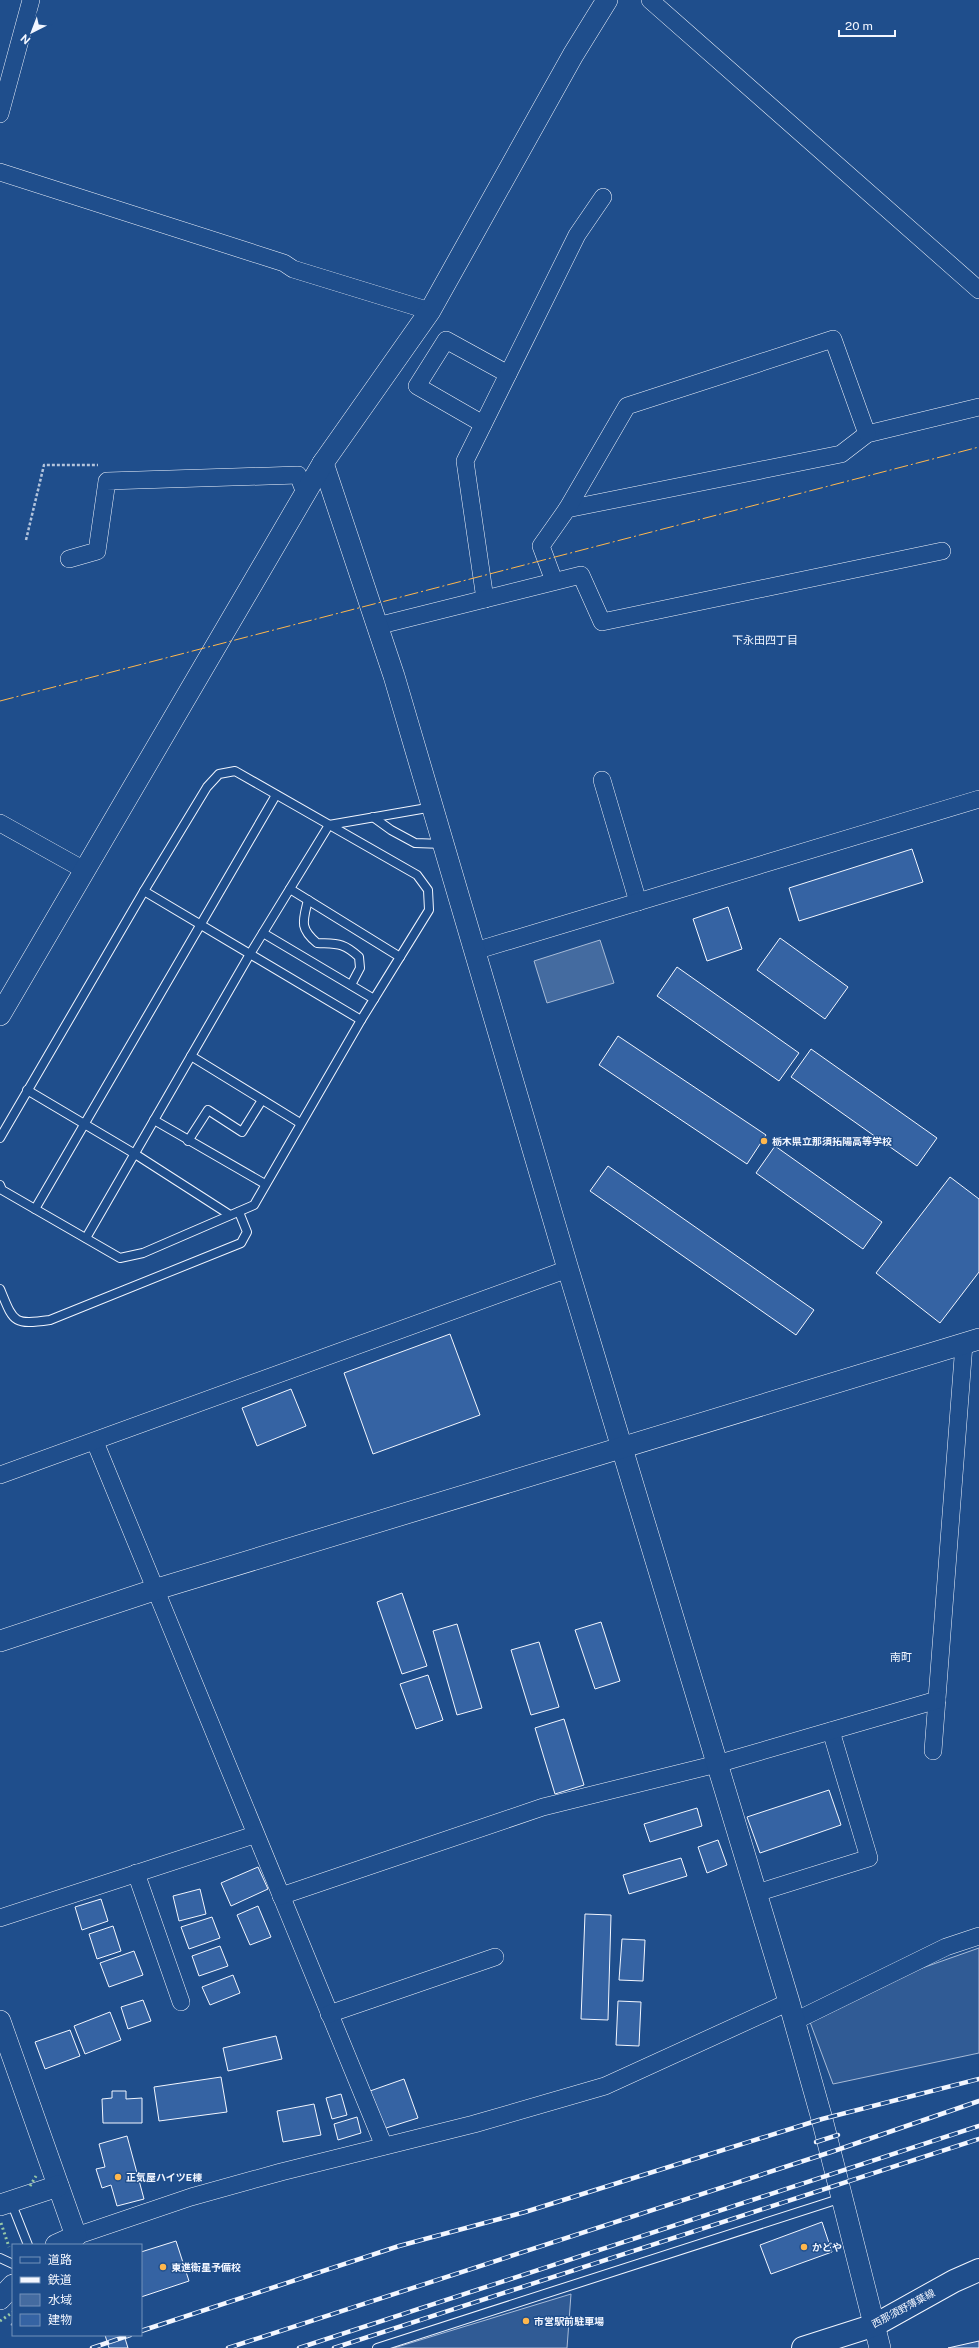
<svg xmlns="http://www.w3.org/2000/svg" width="979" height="2348" font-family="'Public Sans','Noto Sans JP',sans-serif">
<rect width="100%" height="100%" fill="#1f4e8c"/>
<g fill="#305b95" stroke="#a8bbd7">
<path d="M979 1948V2053L833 2084 810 2022 908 1973Z"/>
<path d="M571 2294 567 2348H394Z"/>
</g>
<path fill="#446ba0" stroke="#a8bbd7" d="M600 940 614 983 547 1003 534 961Z"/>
<g fill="#3563a3" stroke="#f2f6ff">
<path d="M912 849 923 882 799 921 789 888Z"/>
<path d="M728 907 742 949 707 961 693 919Z"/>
<path d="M780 938 848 987 825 1019 757 970Z"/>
<path d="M677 967 799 1053 779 1081 657 996Z"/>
<path d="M618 1036 766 1135 747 1164 599 1065Z"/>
<path d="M811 1049 937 1138 917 1166 791 1077Z"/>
<path d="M775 1146 882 1222 863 1249 756 1173Z"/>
<path d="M608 1166 814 1310 796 1335 590 1191Z"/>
<path d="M950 1177 979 1199V1272L940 1323 876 1273Z"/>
<path d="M450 1334 480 1415 373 1454 344 1373Z"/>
<path d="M291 1389 306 1426 257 1446 242 1408Z"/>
<path d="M402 1593 427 1666 402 1674 377 1602Z"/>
<path d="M601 1622 620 1681 595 1689 575 1630Z"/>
<path d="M457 1624 482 1708 457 1715 433 1631Z"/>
<path d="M539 1642 559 1707 531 1715 511 1650Z"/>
<path d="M428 1675 443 1720 416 1729 400 1684Z"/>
<path d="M564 1719 584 1785 555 1794 535 1728Z"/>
<path d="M829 1790 841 1825 760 1853 747 1817Z"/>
<path d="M697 1808 702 1826 650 1842 644 1824Z"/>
<path d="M718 1840 727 1865 707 1873 698 1847Z"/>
<path d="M681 1858 687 1876 629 1894 623 1875Z"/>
<path d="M258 1867 268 1889 231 1906 221 1883Z"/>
<path d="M200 1889 206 1914 179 1921 173 1896Z"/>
<path d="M101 1899 108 1921 82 1930 75 1907Z"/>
<path d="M258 1906 271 1937 250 1945 237 1915Z"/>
<path d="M585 1914 611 1915 608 2020 581 2019Z"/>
<path d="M212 1917 220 1938 189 1949 181 1927Z"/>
<path d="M113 1926 121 1951 97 1959 89 1934Z"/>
<path d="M622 1939 645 1940 643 1981 619 1980Z"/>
<path d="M220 1946 228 1966 199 1976 192 1956Z"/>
<path d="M134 1951 143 1975 109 1987 100 1963Z"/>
<path d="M233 1975 240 1993 210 2005 202 1987Z"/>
<path d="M143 2000 151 2021 128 2029 121 2007Z"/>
<path d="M618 2001 641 2002 639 2046 616 2045Z"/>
<path d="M110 2012 121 2040 85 2054 74 2026Z"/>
<path d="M70 2030 80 2056 45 2069 35 2042Z"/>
<path d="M276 2036 282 2059 228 2071 223 2048Z"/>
<path d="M221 2077 227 2112 159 2121 154 2087Z"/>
<path d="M404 2079 418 2118 383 2129 370 2091Z"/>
<path d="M112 2091H126V2099L142 2098V2123H103L102 2099 112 2098Z"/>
<path d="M341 2094 347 2115 332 2119 326 2098Z"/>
<path d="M314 2104 321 2135 283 2142 277 2111Z"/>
<path d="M357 2117 361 2133 338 2140 334 2124Z"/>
<path d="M127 2136 144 2199 117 2206 111 2185 102 2188 96 2169 105 2167 99 2144Z"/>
<path d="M822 2222 832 2252 771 2274 760 2245Z"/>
<path d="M176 2241 189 2281 141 2297V2252Z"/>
<path d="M105 2335H124L128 2348H109Z"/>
<path d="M979 2341V2348H948Z"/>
</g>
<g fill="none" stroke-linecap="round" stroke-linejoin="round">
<g stroke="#f2f6ff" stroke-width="10">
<g id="service">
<path d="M373 817 391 830 415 843 443 844"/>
<path d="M290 889 400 957"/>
<path d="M144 891 361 1020"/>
<path d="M308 900C303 921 299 928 317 943 337 944 343 942 359 957L360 968 351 985"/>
<path d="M263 933 374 999"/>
<path d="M191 1056 300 1123"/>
<path d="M27 1090 135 1154 230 1215"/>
<path d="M154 1120 265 1184"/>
<path d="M0 1138 144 891 207 787 219 774 235 771 417 875 428 890 429 910 361 1020 254 1205 143 1253 120 1258 2 1190 0 1185"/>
<path d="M188 1141 208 1110 242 1132 262 1100"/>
<path d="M35 1209 276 795"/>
<path d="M86 1238 250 954 329 825 433 807"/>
<path d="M0 1289C14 1323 13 1325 50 1320L241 1243 247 1232 239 1212"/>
<path d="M11 2202 28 2245"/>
<path d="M0 2258 13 2264"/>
<path d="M377 2348 842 2198"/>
</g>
</g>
<g stroke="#f2f6ff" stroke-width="18">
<g id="minor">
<path d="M650 0 979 290"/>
<path d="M0 114 31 0"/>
<path d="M0 172 284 263 293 269 430 311"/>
<path d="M483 424 417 386 446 340 508 374"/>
<path d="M567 509 841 454 867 434 979 407"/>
<path d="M69 559 97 551 107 481 298 475 305 493"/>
<path d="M554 581 541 546 567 509 627 406 833 339 867 434"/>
<path d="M485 599 465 461 577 235 603 197"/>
<path d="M377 626 581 575 602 622 942 551"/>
<path d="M602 780 638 902"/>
<path d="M0 823 86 871"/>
<path d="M475 951 979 799"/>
<path d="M95 1442C193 1676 286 1912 384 2146"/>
<path d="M0 1475 568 1269"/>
<path d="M933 1751 964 1344"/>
<path d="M136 1873 181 2002"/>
<path d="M757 1893 869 1858 831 1731"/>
<path d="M281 1896 543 1807 717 1764 937 1700"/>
<path d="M0 1918 254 1835"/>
<path d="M329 2014 495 1957"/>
<path d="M795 2021 946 1947 979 1936"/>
<path d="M76 2236 191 2197 281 2172 474 2124 605 2086 789 2002"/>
</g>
</g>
<g stroke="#f2f6ff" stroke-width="22">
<g id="tertiary">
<path d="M323 463 394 676 568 1269 789 2002 822 2119 880 2348"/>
<path d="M0 1015 323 463 430 311 573 55 607 0"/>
<path d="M0 1641 157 1589 979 1339"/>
<path d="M0 2021 76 2236 56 2245"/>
<path d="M0 2205 58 2186"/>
<path d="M0 2299 13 2285"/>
</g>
</g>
<g stroke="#f2f6ff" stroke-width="24">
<path id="secondary" d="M803 2348 875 2325 954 2281 979 2270"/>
</g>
<g stroke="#b3c4dc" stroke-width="2.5" stroke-dasharray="3 2" stroke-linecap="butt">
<path d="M26 540 44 465H98"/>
<path d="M11 2324 13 2325"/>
</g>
<use href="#service" stroke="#1f4e8c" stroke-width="8"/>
<use href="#minor" stroke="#1f4e8c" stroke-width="17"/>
<use href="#tertiary" stroke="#1f4e8c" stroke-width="21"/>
<use href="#secondary" stroke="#1f4e8c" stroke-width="22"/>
<g stroke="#f2f6ff" stroke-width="4.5">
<g id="rail">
<path d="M816 2142 838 2135"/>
<path d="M141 2331 399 2246 525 2212 822 2119 979 2079"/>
<path d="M92 2348 130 2335"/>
<path d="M228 2348 831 2152 979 2101"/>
<path d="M299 2348 979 2126"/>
<path d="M334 2348 979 2139"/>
</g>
</g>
<use href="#rail" stroke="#1f4e8c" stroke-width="3" stroke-dasharray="9" stroke-linecap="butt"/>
<g stroke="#97c8a6" stroke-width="3" stroke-dasharray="2 3" stroke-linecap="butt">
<path d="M30 2186 36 2176"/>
<path d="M1 2223 9 2247"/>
<path d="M0 2321 13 2312"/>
</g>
<path stroke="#ffb74d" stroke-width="1" stroke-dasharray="14 3 2 3" stroke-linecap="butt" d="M0 701 979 447"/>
</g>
<g fill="#ffb74d" stroke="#1f4e8c" stroke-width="1.5">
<circle cx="764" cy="1141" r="4"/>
<circle cx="118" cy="2177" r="4"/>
<circle cx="804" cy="2247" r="4"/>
<circle cx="163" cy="2267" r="4"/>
<circle cx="526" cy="2321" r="4"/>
</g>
<g text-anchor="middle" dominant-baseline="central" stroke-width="3" stroke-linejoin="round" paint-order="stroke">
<g font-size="10" font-weight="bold" fill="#f2f6ff" stroke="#1f4e8c" text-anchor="start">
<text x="772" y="1141">栃木県立那須拓陽高等学校</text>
<text x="126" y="2177">正気屋ハイツE棟</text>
<text x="812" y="2247">かどや</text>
<text x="171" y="2267">東進衛星予備校</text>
<text x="534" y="2321">市営駅前駐車場</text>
</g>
<g font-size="10" fill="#f2f6ff" stroke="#1f4e8c">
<text transform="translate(903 2308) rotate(-28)">西那須野薄葉線</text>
</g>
<g font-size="11" fill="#f2f6ff" stroke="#1f4e8c">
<text x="765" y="640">下永田四丁目</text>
<text x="901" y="1657">南町</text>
</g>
</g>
<rect x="12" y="2244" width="130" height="92" fill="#1f4e8c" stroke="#7391ba"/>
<rect x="20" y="2257" width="20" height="6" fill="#1f4e8c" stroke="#7391ba"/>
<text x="48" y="2264" font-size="12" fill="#f2f6ff">道路</text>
<rect x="20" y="2277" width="20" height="6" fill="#f2f6ff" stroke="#7391ba"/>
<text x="48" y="2284" font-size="12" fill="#f2f6ff">鉄道</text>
<rect x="20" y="2294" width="20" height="12" fill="#446ba0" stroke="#7391ba"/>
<text x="48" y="2304" font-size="12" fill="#f2f6ff">水域</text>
<rect x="20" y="2314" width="20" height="12" fill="#3563a3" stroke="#7391ba"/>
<text x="48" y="2324" font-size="12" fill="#f2f6ff">建物</text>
<g transform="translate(32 32) rotate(222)" stroke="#1f4e8c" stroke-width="3" paint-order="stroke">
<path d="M0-3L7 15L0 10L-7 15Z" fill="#f2f6ff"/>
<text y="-6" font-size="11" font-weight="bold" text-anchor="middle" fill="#f2f6ff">N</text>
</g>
<path d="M839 30v6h56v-6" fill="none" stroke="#f2f6ff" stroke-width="2"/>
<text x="845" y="30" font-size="12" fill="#f2f6ff" stroke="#1f4e8c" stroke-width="3" paint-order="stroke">20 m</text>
</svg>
